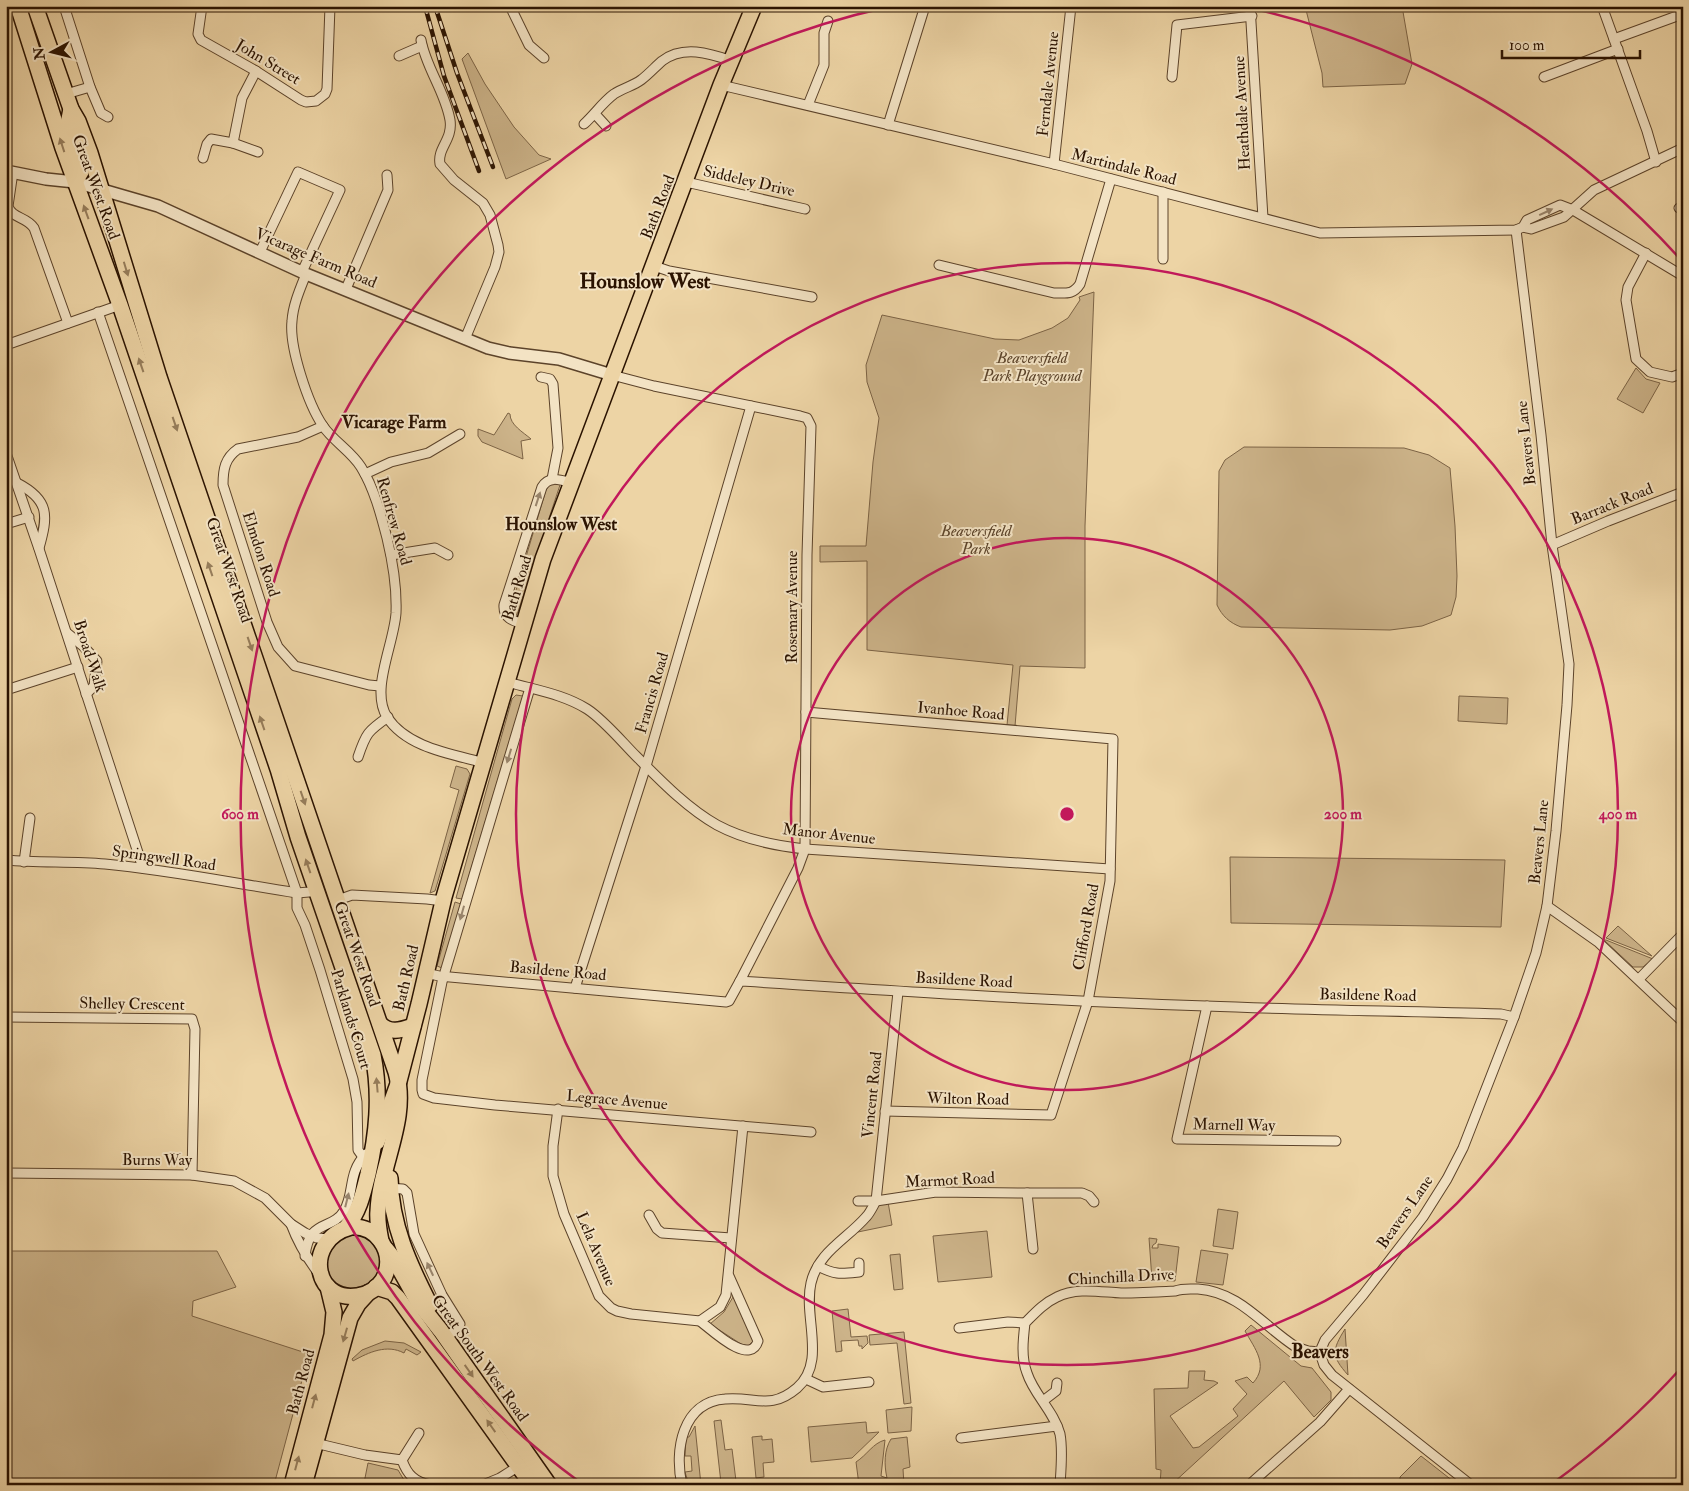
<svg xmlns="http://www.w3.org/2000/svg" width="1689" height="1491" font-family="'IM FELL Double Pica',serif">
<rect width="100%" height="100%" fill="#edd4a5"/>
<filter id="stains"><feTurbulence type="fractalNoise" baseFrequency=".004" numOctaves="4"/><feColorMatrix values="0 0 0 0 .2 0 0 0 0 .09 0 0 0 0 .02 0 0 0 .5 -.17"/></filter>
<radialGradient id="worn" r=".72"><stop offset=".6" stop-color="#630" stop-opacity="0"/><stop offset="1" stop-color="#630" stop-opacity=".3"/></radialGradient>
<g fill="#ccb389" stroke="#7c6345">
<path d="M1305 6H1402L1412 64 1405 84 1323 87 1322 73Z"/>
<path d="M468 53 485 84 514 127 539 155 551 159 506 179 462 59Z"/>
<path d="M1094 292 1085 526V668L1020 666 1015 726 1007 725 1013 665 867 650V561L820 562V546H866L873 462 879 418 867 382 866 365 882 315 995 339 1019 340 1052 328 1068 318 1080 300 1079 297Z"/>
<path d="M1636 368 1646 379 1660 383 1643 413 1617 399Z"/>
<path d="M508 413 510 414C510 425 523 432 531 439L521 441 523 459 482 442 478 436V429L494 435Z"/>
<path d="M1244 447 1404 448 1429 455 1450 468 1455 526 1457 576 1456 597 1451 615 1422 626 1390 630 1241 627C1230 623 1222 616 1217 605L1219 471 1225 460Z"/>
<path d="M551 483 560 485 518 612 514 619 510 614 511 607 546 490Z"/>
<path d="M516 695 523 696 462 899 456 898 512 699Z"/>
<path d="M1459 696 1508 698 1507 724 1458 721Z"/>
<path d="M456 766 467 769 470 774 435 891 430 893 459 790 450 787Z"/>
<path d="M1230 857 1505 860 1501 927 1231 923Z"/>
<path d="M455 902 461 904 442 968 437 966Z"/>
<path d="M1618 926 1652 956 1606 938Z"/>
<path d="M1604 940H1606L1653 959 1643 967H1633Z"/>
<path d="M888 1202 892 1225 853 1233 878 1204Z"/>
<path d="M1218 1209 1238 1212 1233 1249 1213 1246Z"/>
<path d="M987 1231 992 1277 938 1282 933 1236Z"/>
<path d="M357 1233 371 1238C375 1246 380 1254 380 1263 379 1282 356 1294 340 1285 323 1277 324 1254 337 1243 342 1238 350 1235 357 1233Z"/>
<path d="M1149 1238 1157 1239 1156 1243 1153 1245 1152 1248H1158V1244L1179 1247 1175 1281 1152 1280Z"/>
<path d="M1201 1250 1228 1254 1223 1285 1196 1282Z"/>
<path d="M6 1251H217L236 1287 193 1301 192 1316 309 1354 274 1485H6Z"/>
<path d="M900 1254 903 1289 894 1290 890 1255Z"/>
<path d="M733 1297H735L753 1336V1341L748 1346 741 1344 710 1324 724 1312Z"/>
<path d="M848 1309 851 1337 867 1336 868 1343 862 1349V1346H859L858 1340 841 1341 842 1351 836 1352 832 1311Z"/>
<path d="M1251 1325 1301 1366 1312 1368 1331 1392V1400L1314 1417 1284 1381 1171 1485H1160L1161 1470 1156 1469 1154 1389 1188 1388 1189 1371H1205L1204 1380 1214 1381 1218 1383 1170 1416 1193 1448 1199 1447 1238 1416 1233 1409 1247 1394 1235 1381 1247 1377 1253 1383C1269 1365 1255 1349 1245 1331Z"/>
<path d="M1345 1329 1348 1375C1331 1356 1332 1350 1345 1329Z"/>
<path d="M904 1332 911 1403 904 1404 897 1343 870 1345 869 1335Z"/>
<path d="M385 1341 404 1343 421 1352 417 1355 406 1349 404 1353C387 1344 369 1352 353 1361L352 1359 362 1350Z"/>
<path d="M912 1407 911 1431 888 1433 886 1410Z"/>
<path d="M721 1420 725 1450 732 1449 736 1481 721 1483 714 1421Z"/>
<path d="M866 1422 867 1433 879 1432 852 1458 811 1462 808 1427Z"/>
<path d="M695 1426 701 1485H689L685 1472 692 1471 691 1456H685L686 1437H689Z"/>
<path d="M762 1436V1440L772 1439 774 1462 763 1463 764 1477 756 1478 752 1437Z"/>
<path d="M907 1437 910 1467 903 1469 904 1485H859L856 1462C867 1455 873 1443 885 1440L881 1476 887 1478C884 1465 884 1450 891 1439Z"/>
<path d="M1421 1456 1458 1485 1395 1484 1400 1480V1477Z"/>
<path d="M368 1463 398 1470 407 1485H373L364 1483Z"/>
</g>
<g fill="none" stroke-linecap="round" stroke-linejoin="round">
<g stroke="#5c432a" stroke-width="11">
<g id="minor">
<path d="M64 6 90 87 101 113 108 117"/>
<path d="M202 6 198 34 201 40 256 71 301 100 306 102 316 101 325 94 327 89 330 6"/>
<path d="M510 6 529 45 544 58"/>
<path d="M1250 6 1263 218"/>
<path d="M1602 6 1647 131 1656 162"/>
<path d="M1614 39 1677 16H1683"/>
<path d="M421 40C426 68 445 91 450 120 453 140 437 148 440 164L454 180 483 203 490 215 498 245 499 252 495 267 465 339"/>
<path d="M399 56 422 46"/>
<path d="M1172 77 1177 25 1252 16"/>
<path d="M1544 77 1618 49"/>
<path d="M721 85 1054 164 1320 233 1516 230 1523 227 1527 220 1560 205 1573 210 1683 276"/>
<path d="M66 94 90 87"/>
<path d="M808 105 824 65V33L828 21"/>
<path d="M595 114 606 126"/>
<path d="M584 124C594 115 603 102 614 94 623 88 633 86 641 80 649 74 655 67 662 61 683 45 709 53 732 61"/>
<path d="M888 125 925 6"/>
<path d="M233 143 258 152"/>
<path d="M203 158 207 144 211 139 233 143 242 98 256 71"/>
<path d="M1054 164 1071 6"/>
<path d="M13 172 8 206C12 219 26 216 34 228L68 323"/>
<path d="M686 182 805 209"/>
<path d="M1679 208 1683 207"/>
<path d="M1523 227 1531 229 1564 217 1594 190 1683 148"/>
<path d="M260 252 298 172 340 190 302 272"/>
<path d="M1646 253 1628 287 1626 300 1636 359 1650 372 1672 377 1683 373"/>
<path d="M1163 259V192"/>
<path d="M939 265 1054 293C1066 293 1073 295 1080 284L1111 179"/>
<path d="M654 266 669 271 812 297"/>
<path d="M306 274C300 289 293 305 292 321 289 347 308 404 323 426 333 441 351 451 361 467 374 488 381 515 387 538 393 563 397 588 396 613 394 644 370 690 387 717 407 748 452 754 485 763"/>
<path d="M346 289 388 190 387 175"/>
<path d="M98 312 297 893V908L305 925 320 970 353 1079 357 1102 358 1150 363 1157"/>
<path d="M6 345 120 305"/>
<path d="M612 375 654 386 800 416 807 418 811 426 807 555 805 849 798 868 740 981"/>
<path d="M541 377 550 379 553 384 558 448 552 479"/>
<path d="M323 426 298 437 238 449C225 458 223 469 223 485L267 622 278 647 295 666 369 685 380 686"/>
<path d="M6 453 39 549 143 868"/>
<path d="M365 474 391 462 428 453 460 434"/>
<path d="M17 483C50 500 48 516 39 548"/>
<path d="M6 524 29 517"/>
<path d="M1552 545 1608 521 1683 492"/>
<path d="M391 555 435 548 448 555"/>
<path d="M524 624C513 621 503 618 504 605L542 487C549 475 561 480 572 483"/>
<path d="M67 633 83 646 97 661 94 686 86 694"/>
<path d="M508 682C535 690 563 694 587 709 604 720 622 742 636 756 661 781 687 808 717 825 743 839 776 846 805 849L1110 869"/>
<path d="M530 688 442 982 422 1080V1090L423 1094 434 1098 495 1105 811 1132"/>
<path d="M6 690 78 667"/>
<path d="M806 712 1113 739 1110 881 1088 1001 1051 1115 885 1111"/>
<path d="M358 757C366 733 368 731 388 717"/>
<path d="M6 860C39 863 72 861 105 864 169 870 233 883 297 893L309 892 316 889"/>
<path d="M24 862 30 818"/>
<path d="M338 900 352 895 427 899 443 901"/>
<path d="M1547 906 1598 942 1683 1022"/>
<path d="M426 973 439 976 726 1002 729 1001 740 981C896 991 1051 1001 1206 1006 1305 1010 1403 1011 1501 1014L1514 1017"/>
<path d="M1639 979 1683 934"/>
<path d="M575 988 646 766 751 406"/>
<path d="M1207 1006 1177 1139 1336 1141"/>
<path d="M6 1017 192 1019 195 1029 192 1175"/>
<path d="M558 1109 553 1146V1176L564 1214 599 1296 611 1308 617 1311 631 1314 700 1321 720 1307 726 1295 743 1126"/>
<path d="M6 1173 192 1175 234 1181 265 1198 291 1224 305 1233 317 1238 330 1239"/>
<path d="M387 1188 403 1189 407 1193 414 1234 442 1295 460 1324 458 1329 445 1337"/>
<path d="M1027 1193H1082L1089 1196 1094 1202"/>
<path d="M858 1201H876L936 1192 1027 1193 1033 1249"/>
<path d="M649 1215 657 1229 662 1233 731 1238"/>
<path d="M291 1224C298 1243 307 1258 319 1274"/>
<path d="M305 1256C309 1218 332 1231 344 1211 355 1193 347 1173 366 1154"/>
<path d="M818 1266C835 1275 840 1274 859 1272V1263"/>
<path d="M700 1321C712 1330 750 1367 758 1341L729 1276"/>
<path d="M959 1328 1008 1322 1025 1323"/>
<path d="M806 1379 823 1387 869 1382"/>
<path d="M1043 1401 1056 1391 1057 1383"/>
<path d="M961 1438 1057 1426"/>
<path d="M315 1443 365 1455 402 1460 419 1433"/>
<path d="M402 1460C407 1474 414 1482 430 1485"/>
<path d="M483 1485 500 1478 519 1466"/>
<path d="M682 1485C674 1451 682 1402 725 1399 755 1396 770 1411 797 1388 827 1362 803 1317 811 1283 818 1252 847 1239 866 1217 870 1213 873 1206 876 1201L898 992"/>
<path d="M1060 1485C1061 1469 1063 1450 1060 1434 1054 1411 1034 1395 1027 1373 1021 1357 1023 1340 1025 1323 1035 1313 1044 1303 1057 1297 1077 1287 1100 1292 1121 1293 1139 1293 1157 1292 1175 1291 1183 1288 1190 1289 1198 1289 1240 1292 1263 1326 1296 1347L1308 1351 1320 1352"/>
<path d="M1249 1485 1320 1422 1349 1389"/>
<path d="M1471 1485 1332 1375 1324 1365 1322 1359 1321 1349 1325 1340 1363 1295 1423 1217 1447 1179 1463 1148 1514 1017 1536 953 1547 906 1556 831 1567 705 1569 664 1552 545 1541 435 1516 230"/>
</g>
</g>
<g stroke="#5c432a" stroke-width="14">
<path id="tertiary" d="M6 171 46 179 75 182 158 206 306 274 488 348 509 353 559 359 612 375"/>
</g>
<g stroke="#2b1301" stroke-width="18">
<g id="primary">
<path d="M380 1024C390 1034 401 1030 413 1026"/>
<path d="M377 1142 399 1081 419 1004 444 897 543 559 721 85 754 6"/>
</g>
</g>
<g stroke="#2b1301" stroke-width="18">
<g id="trunk">
<path d="M18 6 63 148 120 305 278 769 298 837 373 1055C381 1096 377 1134 368 1174 363 1194 359 1212 346 1228"/>
<path d="M35 6 71 109 78 121 90 153 159 377 396 1072C409 1120 380 1164 378 1211 377 1221 379 1231 381 1241"/>
<path d="M71 109 68 124 82 167 81 172 75 182"/>
<path d="M390 1178C391 1225 409 1264 430 1305"/>
<path d="M351 1227C376 1225 393 1250 386 1273 383 1283 374 1291 365 1294 314 1310 301 1240 351 1227Z"/>
<path d="M386 1249 394 1259 418 1302 441 1331 549 1485"/>
<path d="M376 1287 392 1292 398 1298 532 1485"/>
<path d="M292 1485 332 1335 334 1312 328 1287"/>
<path d="M304 1485 350 1318 358 1304 368 1293"/>
</g>
</g>
<use href="#minor" stroke="#f3e3c4" stroke-width="9"/>
<use href="#tertiary" stroke="#f3e3c4" stroke-width="11"/>
<use href="#primary" stroke="#edd4a5" stroke-width="15"/>
<use href="#trunk" stroke="#edd4a5" stroke-width="15"/>
<g stroke="#2b1301" stroke-width="4.5">
<g id="rail">
<path d="M425 6 444 76 479 171"/>
<path d="M435 6 457 73 493 167"/>
</g>
</g>
<use href="#rail" stroke="#f3e3c4" stroke-width="2.5" stroke-dasharray="8" stroke-linecap="butt"/>
</g>
<defs><path id="oneway-solid" d="M-6-.8H1V-3.2L6.5 0L1 3.2V.8H-6Z" transform="scale(1.25)"/></defs>
<g fill="#967d5b">
<use href="#oneway-solid" transform="translate(62 145) rotate(-108)"/>
<use href="#oneway-solid" transform="translate(86 212) rotate(-110)"/>
<use href="#oneway-solid" transform="translate(126 269) rotate(73)"/>
<use href="#oneway-solid" transform="translate(141 365) rotate(-109)"/>
<use href="#oneway-solid" transform="translate(175 424) rotate(71)"/>
<use href="#oneway-solid" transform="translate(210 569) rotate(-109)"/>
<use href="#oneway-solid" transform="translate(250 644) rotate(71)"/>
<use href="#oneway-solid" transform="translate(262 723) rotate(-109)"/>
<use href="#oneway-solid" transform="translate(303 798) rotate(71)"/>
<use href="#oneway-solid" transform="translate(308 866) rotate(-109)"/>
<use href="#oneway-solid" transform="translate(377 1085) rotate(-95)"/>
<use href="#oneway-solid" transform="translate(345 1335) rotate(106)"/>
<use href="#oneway-solid" transform="translate(469 1371) rotate(55)"/>
<use href="#oneway-solid" transform="translate(314 1401) rotate(-75)"/>
<use href="#oneway-solid" transform="translate(491 1426) rotate(-125)"/>
<use href="#oneway-solid" transform="translate(297 1463) rotate(-75)"/>
</g>
<g fill="#99856c">
<use href="#oneway-solid" transform="translate(1546 212) rotate(-25)"/>
<use href="#oneway-solid" transform="translate(538 499) rotate(-72)"/>
<use href="#oneway-solid" transform="translate(509 756) rotate(107)"/>
<use href="#oneway-solid" transform="translate(462 913) rotate(106)"/>
<use href="#oneway-solid" transform="translate(347 1200) rotate(-76)"/>
<use href="#oneway-solid" transform="translate(430 1269) rotate(-115)"/>
</g>
<g fill="none" stroke="#c2185b" stroke-width="2.5">
<circle cx="1067" cy="814" r="276"/>
<circle cx="1067" cy="814" r="551"/>
<path d="M1682 1367A827 827 0 0 1 1553 1483M581 1483A827 827 0 0 1 888 7M1246 7A827 827 0 0 1 1682 261"/>
</g>
<g text-anchor="middle" dominant-baseline="central" stroke-width="4" stroke-linejoin="round" paint-order="stroke">
<g font-size="16" fill="#2b1301" stroke="#f3e3c4">
<text transform="translate(268 62) rotate(31)">John Street</text>
<text transform="translate(1048 84) rotate(-84)">Ferndale Avenue</text>
<text transform="translate(1242 113) rotate(-93)">Heathdale Avenue</text>
<text transform="translate(1124 167) rotate(14)">Martindale Road</text>
<text transform="translate(749 181) rotate(13)">Siddeley Drive</text>
<text transform="translate(96 187) rotate(70)">Great West Road</text>
<text transform="translate(658 207) rotate(-69)">Bath Road</text>
<text transform="translate(316 258) rotate(23)">Vicarage Farm Road</text>
<text transform="translate(1526 443) rotate(-96)">Beavers Lane</text>
<text transform="translate(1612 504) rotate(-22)">Barrack Road</text>
<text transform="translate(394 521) rotate(74)">Renfrew Road</text>
<text transform="translate(261 554) rotate(72)">Elmdon Road</text>
<text transform="translate(229 570) rotate(71)">Great West Road</text>
<text transform="translate(517 588) rotate(-73)">Bath Road</text>
<text transform="translate(792 607) rotate(-90)">Rosemary Avenue</text>
<text transform="translate(90 656) rotate(72)">Broad Walk</text>
<text transform="translate(652 693) rotate(-74)">Francis Road</text>
<text transform="translate(961 711) rotate(5)">Ivanhoe Road</text>
<text transform="translate(829 834) rotate(6)">Manor Avenue</text>
<text transform="translate(1539 842) rotate(-84)">Beavers Lane</text>
<text transform="translate(164 858) rotate(8)">Springwell Road</text>
<text transform="translate(1086 927) rotate(-80)">Clifford Road</text>
<text transform="translate(357 954) rotate(71)">Great West Road</text>
<text transform="translate(558 971) rotate(5)">Basildene Road</text>
<text transform="translate(406 978) rotate(-77)">Bath Road</text>
<text transform="translate(964 980) rotate(3)">Basildene Road</text>
<text transform="translate(1368 995) rotate(1)">Basildene Road</text>
<text transform="translate(132 1004) rotate(1)">Shelley Crescent</text>
<text transform="translate(351 1019) rotate(73)">Parklands Court</text>
<text transform="translate(872 1095) rotate(-84)">Vincent Road</text>
<text transform="translate(968 1099) rotate(1)">Wilton Road</text>
<text transform="translate(617 1100) rotate(5)">Legrace Avenue</text>
<text transform="translate(1234 1125) rotate(1)">Marnell Way</text>
<text x="157" y="1160">Burns Way</text>
<text transform="translate(950 1180) rotate(-3)">Marmot Road</text>
<text transform="translate(1405 1212) rotate(-55)">Beavers Lane</text>
<text transform="translate(596 1249) rotate(67)">Lela Avenue</text>
<text transform="translate(1121 1277) rotate(-3)">Chinchilla Drive</text>
<text transform="translate(480 1358) rotate(54)">Great South West Road</text>
<text transform="translate(301 1382) rotate(-75)">Bath Road</text>
</g>
<g font-size="16" font-style="italic" fill="#5b432a" stroke="#f3e3c4">
<text x="1032" y="358">Beaversfield<tspan x="1032" dy="18">Park Playground</tspan></text>
<text x="976" y="531">Beaversfield<tspan x="976" dy="18">Park</tspan></text>
</g>
<g font-size="18" font-weight="bold" fill="#2b1301" stroke="#f3e3c4">
<text x="394" y="422">Vicarage Farm</text>
<text x="561" y="524">Hounslow West</text>
</g>
<g font-size="19" font-weight="bold" fill="#2b1301" stroke="#f3e3c4">
<text x="1320" y="1352">Beavers</text>
</g>
<g font-size="21" font-weight="bold" fill="#2b1301" stroke="#f3e3c4">
<text x="645" y="281">Hounslow West</text>
</g>
</g>
<circle cx="1067" cy="814" r="8" fill="#c2185b" stroke="#f3e3c4" stroke-width="2.5"/>
<g font-size="15" text-anchor="middle" font-weight="bold" fill="#c2185b" stroke="#f3e3c4" stroke-width="4" stroke-linejoin="round" paint-order="stroke">
<text x="1343" y="819">200 m</text>
<text x="1618" y="819">400 m</text>
<text x="240" y="819">600 m</text>
</g>
<rect width="1689" height="1491" fill="none" stroke="#edd4a5" stroke-width="25"/>
<rect x="8" y="8" width="1674" height="1476" fill="none" stroke="#2b1301" stroke-width="2.5"/>
<rect x="12" y="12" width="1664" height="1466" fill="none" stroke="#2b1301"/>
<g transform="translate(52 52) rotate(263)" stroke="#f3e3c4" stroke-width="4" paint-order="stroke">
<path d="M0-4L9 19L0 12L-9 19Z" fill="#2b1301"/>
<text y="-8" font-size="14" font-weight="bold" text-anchor="middle" fill="#2b1301">N</text>
</g>
<path d="M1502 50v8h138v-8" fill="none" stroke="#2b1301" stroke-width="2.5"/>
<text x="1509" y="50" font-size="15" fill="#2b1301" stroke="#f3e3c4" stroke-width="4" paint-order="stroke">100 m</text>
<rect width="100%" height="100%" filter="url(#stains)"/>
<rect width="100%" height="100%" fill="url(#worn)"/>
</svg>
